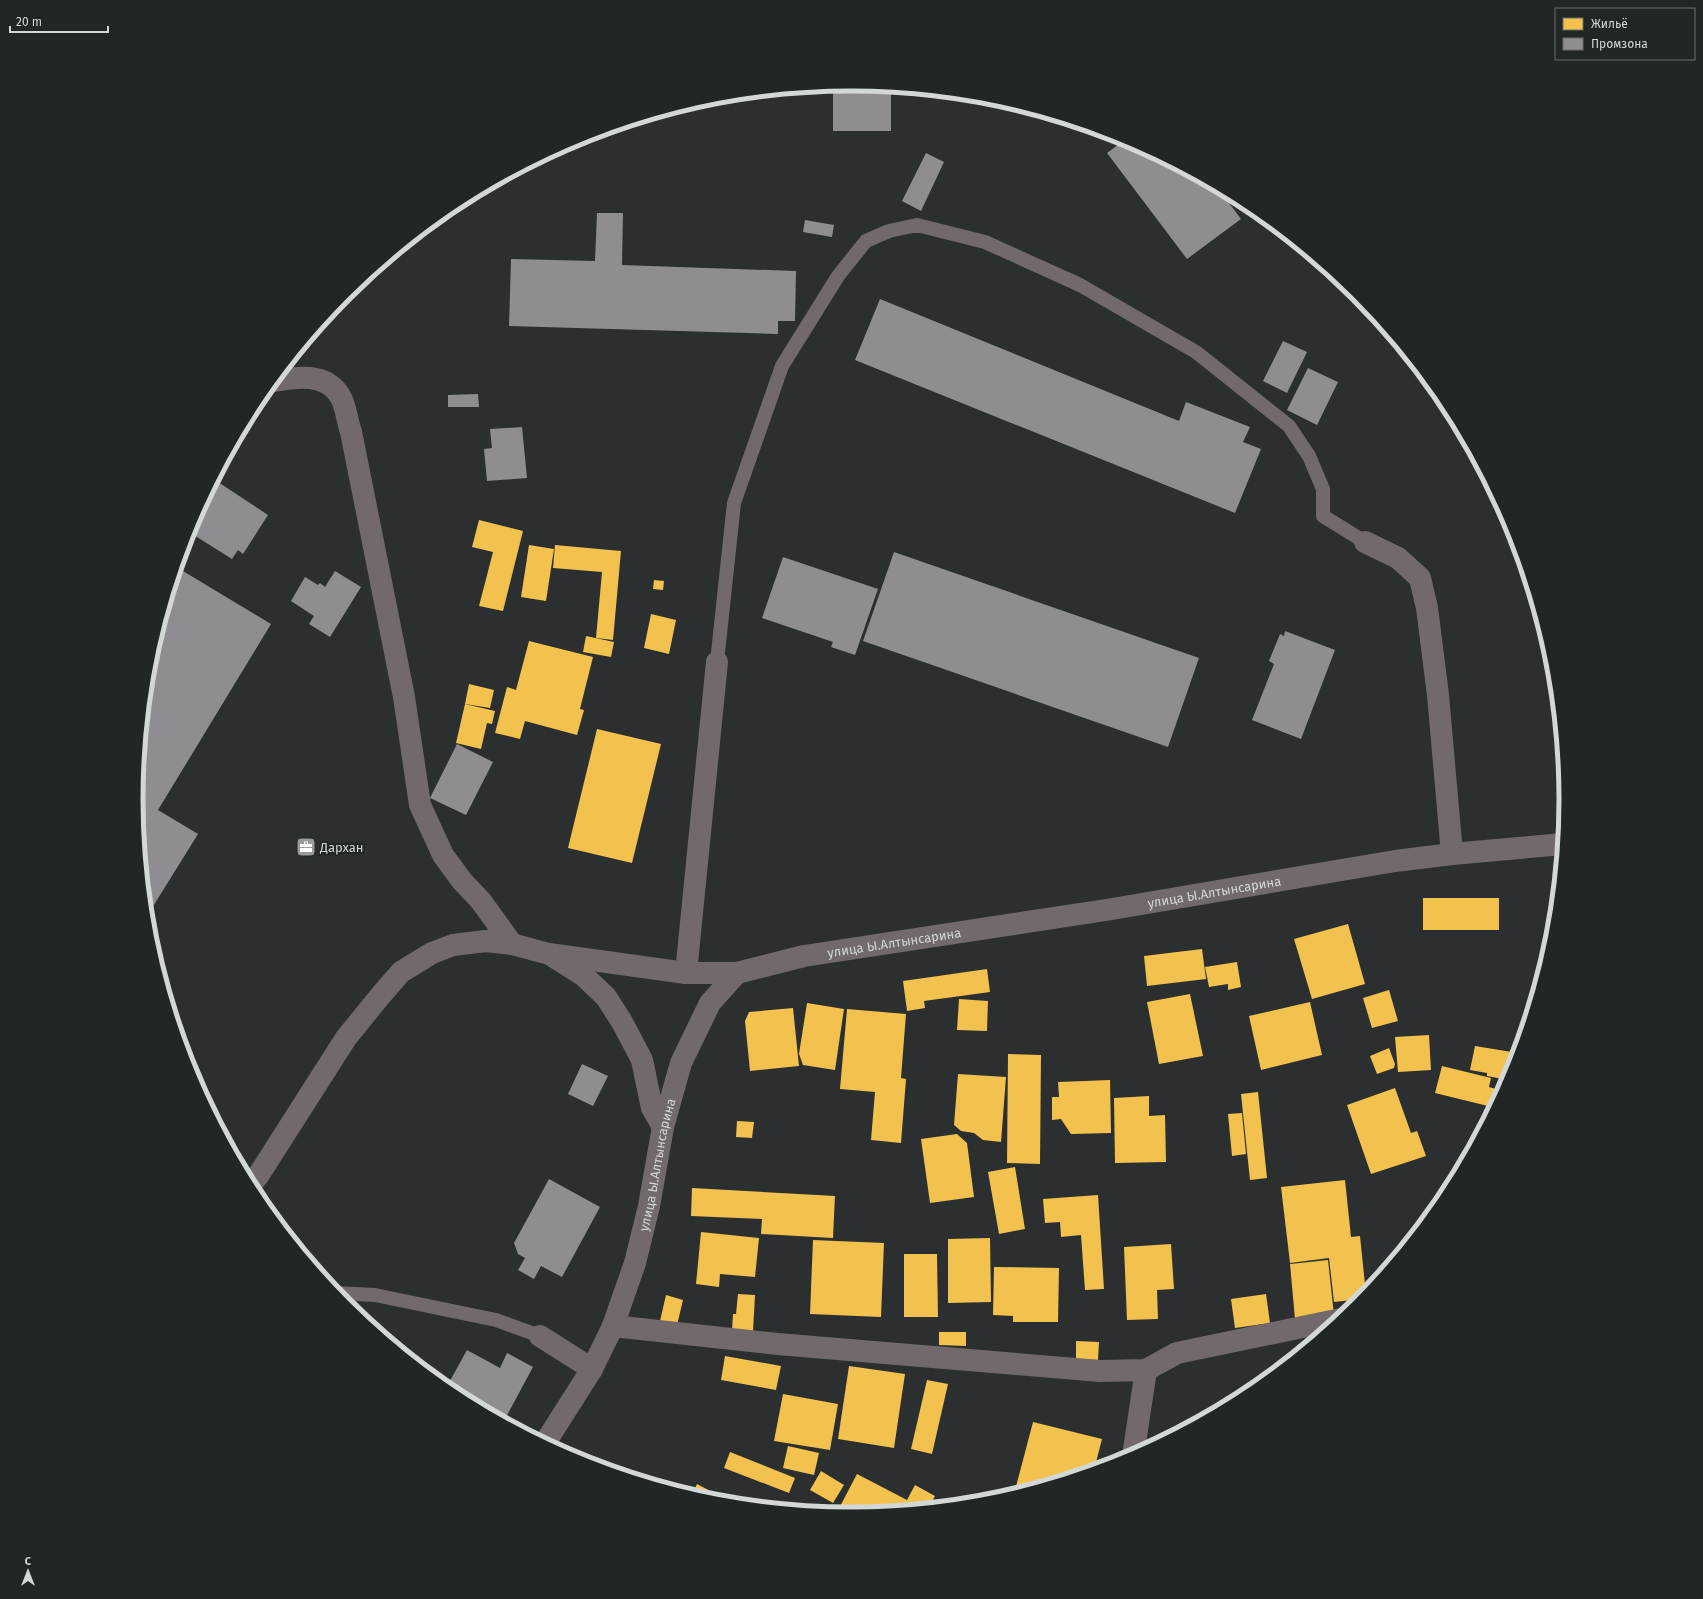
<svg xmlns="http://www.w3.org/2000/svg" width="1703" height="1599" font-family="'Fira Sans',sans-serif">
<rect width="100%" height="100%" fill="#2b2f2f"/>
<g fill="#f2c14e">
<path d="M479 520 523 531 503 611 479 606 493 552 472 547Z"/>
<path d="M529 545 554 549 546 601 521 597Z"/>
<path d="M555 545 621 551 613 640 596 638 602 572 553 568Z"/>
<path d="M654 580 664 581 663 590 653 589Z"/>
<path d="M651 614 676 620 669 654 644 648Z"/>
<path d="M586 636 614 642 611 657 583 652Z"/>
<path d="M529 641 593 657 580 709 584 710 577 735 525 721 520 739 495 733 507 687 516 690Z"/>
<path d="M469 684 494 690 490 708 465 704Z"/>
<path d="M465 704 495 711 492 724 487 723 481 749 456 743Z"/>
<path d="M597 729 661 744 632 863 568 848Z"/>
<rect x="1423" y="898" width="76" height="32"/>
<path d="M1348 924 1365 984 1312 999 1294 939Z"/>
<path d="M1202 949 1206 979 1147 986 1144 956Z"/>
<path d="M1237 962 1241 987 1228 990V984L1209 987 1205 967Z"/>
<path d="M987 969 990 992 924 1001 925 1008 907 1011 903 981Z"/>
<path d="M1535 985 1539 986 1533 1005H1532Z"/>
<path d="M1389 990 1398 1021 1372 1028 1363 998Z"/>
<path d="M1190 994 1203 1056 1159 1064 1147 1002Z"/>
<path d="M959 999 988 1001 987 1031 957 1030Z"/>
<path d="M1310 1002 1322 1055 1261 1070 1249 1016Z"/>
<path d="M807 1003 844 1009 835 1070 803 1065 799 1054Z"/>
<path d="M793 1008 799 1066 750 1071 745 1021 749 1012Z"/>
<path d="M847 1009 906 1014 901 1078 906 1079 901 1143 871 1140 875 1092 840 1089Z"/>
<path d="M1429 1035 1431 1070 1398 1072 1395 1037Z"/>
<path d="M1475 1046 1512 1052 1508 1080 1487 1076V1073L1470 1070Z"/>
<path d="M1389 1048 1395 1064 1394 1068 1377 1074 1370 1056Z"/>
<path d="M1008 1054 1041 1055 1040 1164 1007 1163Z"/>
<path d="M1442 1066 1491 1078 1489 1087 1496 1089 1492 1107 1435 1093Z"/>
<path d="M958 1074 1006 1077 1001 1142 983 1140 974 1133 961 1131 954 1125Z"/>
<path d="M1110 1080 1111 1133 1071 1134 1061 1119 1052 1120V1097H1059L1058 1082Z"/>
<path d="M1395 1088 1411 1133 1417 1131 1426 1156 1371 1174 1347 1105Z"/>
<path d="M1258 1092 1267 1178 1250 1180 1241 1094Z"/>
<path d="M1149 1096V1116L1165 1115 1166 1162 1115 1163 1114 1098Z"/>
<path d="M1242 1113 1246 1154 1232 1156 1228 1114Z"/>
<path d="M737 1121 754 1122 752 1138 736 1137Z"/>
<path d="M957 1134 967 1143 974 1197 930 1203 921 1139Z"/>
<path d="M1015 1167 1025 1229 999 1234 988 1172Z"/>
<path d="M1345 1180 1351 1237 1360 1236 1366 1294 1363 1299 1334 1302 1329 1258 1290 1263 1281 1187Z"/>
<path d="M692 1188 835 1196 833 1238 761 1234 762 1219 691 1216Z"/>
<path d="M1098 1195 1104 1289 1085 1290 1081 1235 1061 1237 1060 1222 1045 1223 1043 1199Z"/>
<path d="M701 1232 759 1238 755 1277 720 1274 719 1287 696 1284Z"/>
<path d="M990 1238 991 1302 948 1303V1239Z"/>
<path d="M813 1240 884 1243 881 1317 810 1314Z"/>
<path d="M1171 1244 1174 1289 1157 1290 1158 1319 1127 1320 1124 1247Z"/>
<path d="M904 1254H937L938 1317H904Z"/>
<path d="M1328 1260 1334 1315 1295 1319 1290 1264Z"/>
<path d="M994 1267 1059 1268 1058 1322H1013V1316L993 1315Z"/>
<path d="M738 1294 755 1295 753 1332 732 1331 733 1314H736Z"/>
<path d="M1266 1294 1270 1323 1235 1328 1231 1299Z"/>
<path d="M666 1295 683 1300 677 1325 660 1321Z"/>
<path d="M939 1332H966V1346L939 1345Z"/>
<path d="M1076 1341 1099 1342 1098 1360 1076 1359Z"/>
<path d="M725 1356 781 1366 776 1390 721 1380Z"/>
<path d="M849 1366 905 1374 894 1448 838 1439Z"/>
<path d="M927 1380 948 1384 932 1454 911 1449Z"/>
<path d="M783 1394 838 1404 830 1450 774 1441Z"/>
<path d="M1033 1422 1102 1439 1094 1470 1014 1494Z"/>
<path d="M788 1446 819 1453 814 1475 783 1468Z"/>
<path d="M730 1452 795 1478 789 1493 724 1468Z"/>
<path d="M821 1471 844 1485 833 1503 810 1490Z"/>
<path d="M857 1474 907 1500 915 1485 935 1496 929 1507 851 1515 836 1514Z"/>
<path d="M697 1484 714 1493 710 1501 692 1495Z"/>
</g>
<g fill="#8d8d92">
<path d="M852 84 891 88V131H833V86Z"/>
<path d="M1126 139 1217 187 1241 219 1187 259 1107 153Z"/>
<path d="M926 153 944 162 921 211 902 201Z"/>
<path d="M597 213H623L622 265 796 271 795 321H778V334L509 326 511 259 595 261Z"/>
<path d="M805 220 834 225 832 237 803 232Z"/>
<path d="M880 299 1179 421 1186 402 1250 427 1243 442 1261 449 1235 513 855 360Z"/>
<path d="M1283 341 1307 352 1287 393 1263 381Z"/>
<path d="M1308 368 1338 382 1317 425 1287 410Z"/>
<path d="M478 394 479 407H448V395Z"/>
<path d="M522 427 527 478 487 481 484 449 492 448 490 429Z"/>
<path d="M215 480 268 515 243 554 238 550 232 559 189 532Z"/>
<path d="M894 552 1199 658 1168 747 863 641Z"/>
<path d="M783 557 878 589 855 655 831 647 833 642 762 618Z"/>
<path d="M178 568 271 624 158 810 198 834 147 916 136 799 150 660Z"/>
<path d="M335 571 361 587 330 637 309 624 314 616 291 601 305 577 318 585 320 583 325 587Z"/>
<path d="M1285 631 1335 650 1301 739 1252 720 1274 664 1269 661 1280 634 1284 636Z"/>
<path d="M457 744 493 762 466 815 430 798Z"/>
<path d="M582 1064 608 1076 593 1106 568 1094Z"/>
<path d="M549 1179 600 1207 562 1277 541 1266 534 1279 518 1270 525 1258 518 1254 514 1243Z"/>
<path d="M467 1350 500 1368 507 1353 533 1367 504 1421 454 1394 446 1388Z"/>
</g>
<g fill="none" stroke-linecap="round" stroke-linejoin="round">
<g stroke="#72696d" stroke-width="14">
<path d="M717 662 734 503 782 366 838 276 866 241 889 231 917 225 985 242 1080 285 1196 352 1289 426 1309 456 1323 489V516L1365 542"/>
<path d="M335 1293 375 1295 496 1320 540 1336"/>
</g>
<g stroke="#72696d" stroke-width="22">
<path d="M274 381C296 377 326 372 340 396 346 405 347 421 351 432L404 697 420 805 443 855 462 881 481 901 512 944"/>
<path d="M1365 542 1398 558 1420 578 1427 608 1438 695 1452 854"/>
<path d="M554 957 584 976 606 997 622 1022 642 1060 652 1108 663 1127"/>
<path d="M686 973 717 662"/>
<path d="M250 1185 258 1176 346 1038 381 995 401 972 432 953 453 945 486 941 512 944 549 954 686 973H737"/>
<path d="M613 1326 778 1344 1100 1371 1146 1370 1177 1353 1341 1319"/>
<path d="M540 1336 592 1369"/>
<path d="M1133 1456 1146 1370"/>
</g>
<path stroke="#72696d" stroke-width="22" id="s1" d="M545 1443 592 1369 613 1326 635 1263 649 1206 663 1127 681 1063 710 1003 737 973 804 956 1106 910 1395 861 1452 854 1563 844"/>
<path stroke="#646365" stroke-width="3" stroke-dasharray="6 3" stroke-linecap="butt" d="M667 111 739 95"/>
</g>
<defs>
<g id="office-square" transform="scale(1)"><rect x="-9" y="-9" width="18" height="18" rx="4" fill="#989c9c" stroke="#212626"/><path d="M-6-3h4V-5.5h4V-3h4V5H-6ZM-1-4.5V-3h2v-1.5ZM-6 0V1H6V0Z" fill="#fff"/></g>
</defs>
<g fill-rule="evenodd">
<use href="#office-square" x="306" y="847"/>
</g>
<g text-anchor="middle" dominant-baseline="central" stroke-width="4" stroke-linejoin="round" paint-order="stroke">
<g font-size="13" fill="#d3d7d6" stroke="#212626" text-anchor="start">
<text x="320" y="847">Дархан</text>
</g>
<g font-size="13" fill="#d3d7d6" stroke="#212626">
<text stroke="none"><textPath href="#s1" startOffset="999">улица Ы.Алтынсарина</textPath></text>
<text stroke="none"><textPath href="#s1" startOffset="675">улица Ы.Алтынсарина</textPath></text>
<text stroke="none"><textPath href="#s1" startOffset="303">улица Ы.Алтынсарина</textPath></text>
</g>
</g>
<path d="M0 0H1703V1599H0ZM143 799a708 708 0 1 1 1416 0a708 708 0 1 1-1416 0Z" fill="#212626" fill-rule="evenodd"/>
<path fill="none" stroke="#d3d7d6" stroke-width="5" d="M143 799a708 708 0 1 1 1416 0a708 708 0 1 1-1416 0Z"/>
<rect x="1555" y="8" width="140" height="52" fill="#212626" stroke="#686d6c"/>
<rect x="1563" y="18" width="20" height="12" fill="#f2c14e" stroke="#686d6c"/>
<text x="1591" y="28" font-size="12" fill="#d3d7d6">Жильё</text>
<rect x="1563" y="38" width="20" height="12" fill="#8d8d92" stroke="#686d6c"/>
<text x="1591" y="48" font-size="12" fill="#d3d7d6">Промзона</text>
<g transform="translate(28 1571)" stroke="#212626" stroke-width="3" paint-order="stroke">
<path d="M0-3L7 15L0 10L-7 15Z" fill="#d3d7d6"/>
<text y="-6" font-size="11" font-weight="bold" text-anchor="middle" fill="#d3d7d6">С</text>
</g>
<path d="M10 26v6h98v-6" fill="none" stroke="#d3d7d6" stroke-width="2"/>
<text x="16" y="26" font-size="12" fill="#d3d7d6" stroke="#212626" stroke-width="3" paint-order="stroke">20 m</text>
</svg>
